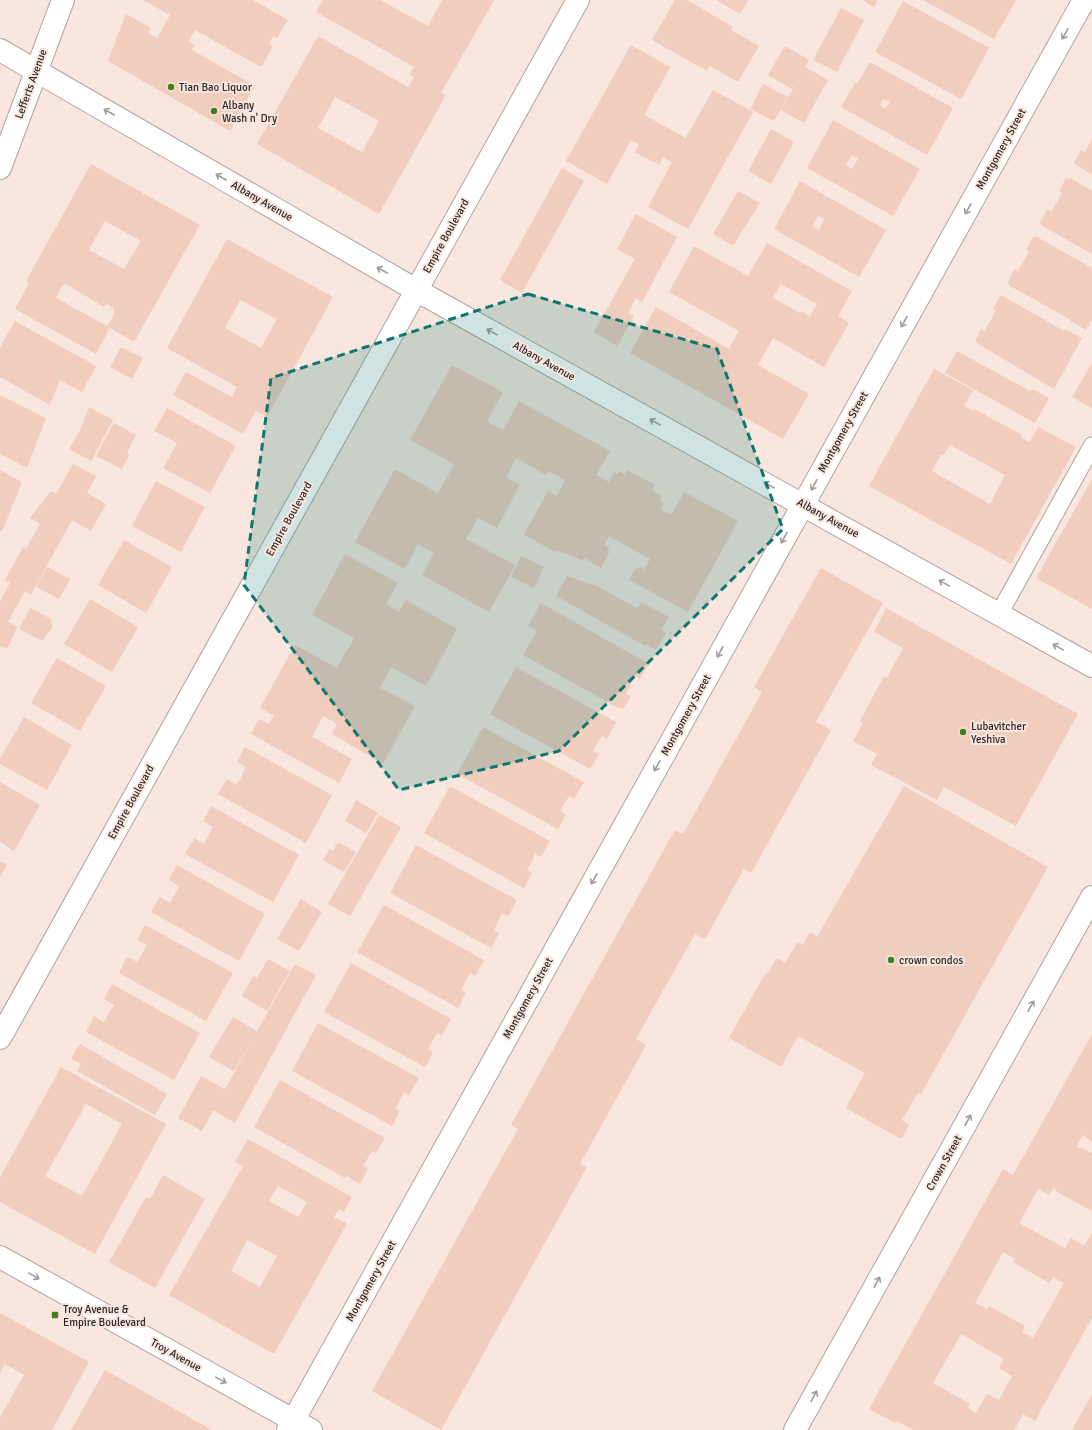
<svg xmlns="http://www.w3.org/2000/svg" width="1092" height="1430" font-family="Signika,sans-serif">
<rect width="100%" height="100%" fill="#f8e6df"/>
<g fill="#f1cdbe" fill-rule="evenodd">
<path d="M143 0H253L288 20 277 38 274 36 269 44 273 46 261 67 195 30 188 42 195 45 192 50 255 86 230 131 108 61 126 14 151 28 148 33 157 38 170 15Z"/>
<path d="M323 0H380L428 26 442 0H494L441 93 446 95 379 214 257 144 318 36 408 87 414 77 409 75 414 67 316 12ZM335 97 379 121 362 152 318 128Z"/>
<path d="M675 0H687L733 27 731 30 759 46 738 82 710 66 707 71 652 40Z"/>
<path d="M716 0H748L740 14Z"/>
<path d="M862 0H878L874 7Z"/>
<path d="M923 0H1016L994 39Z"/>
<path d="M903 1 989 48 961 99 875 52Z"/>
<path d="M841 8 864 20 837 72 813 60Z"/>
<path d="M631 45 670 67 644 115 686 138 713 90 753 112 688 229 648 207 672 162 663 157 659 165 635 152 639 144 631 140 607 184 566 161Z"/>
<path d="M785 46 809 60 805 67 828 80 804 123 781 110 799 78 792 89 768 75Z"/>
<path d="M870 62 953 108 927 155 841 107 855 83 857 84ZM883 99 890 102 885 109 880 105Z"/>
<path d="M763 84 788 97 774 121 750 109Z"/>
<path d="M833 120 920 169 893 216 807 168ZM852 155 858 159 852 169 846 165Z"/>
<path d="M771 129 794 142 771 184 748 171Z"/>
<path d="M1092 139V175L1074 163 1081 150 1085 152Z"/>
<path d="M91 164 200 225 134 342 110 328 96 354 15 309 29 283 26 281ZM105 221 141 241 124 269 89 250ZM66 284 104 307 106 304 114 308V315L107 326 56 298 63 285Z"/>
<path d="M562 168 584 181 522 293 500 280Z"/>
<path d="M1066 178 1069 180 1070 178 1092 191V254L1043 226 1040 223 1047 210 1051 212 1062 193 1059 191Z"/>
<path d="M800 181 886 230 859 277 774 229ZM818 216 824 219 819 230 812 226Z"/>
<path d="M738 191 760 203 733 246 713 234Z"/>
<path d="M636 214 677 237 642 302 636 298 628 313 634 316 617 346 594 332 635 259 617 249Z"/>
<path d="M1033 237H1037L1092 268V320L1086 330 1070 321 1071 320 1010 286 1008 282 1015 269 1018 271 1029 252 1026 250Z"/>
<path d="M227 239 333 297 267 417 256 411 243 434 173 395 186 372 232 397 237 387 167 348ZM240 300 277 319 261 348 225 328Z"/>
<path d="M767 243 852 291 838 316 849 323 824 367 773 338 758 365 809 394 783 439 630 353 656 307 729 349 739 331 669 292 694 246 748 276ZM781 284 817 304 810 317 801 311 800 313 773 298Z"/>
<path d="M1001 295 1064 331 1065 329 1082 338 1054 389 975 342 981 329 984 331 991 320 996 310 993 309Z"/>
<path d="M15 321 96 366 82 392 60 380 50 405 0 377V347Z"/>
<path d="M121 347 143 358 132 379 110 367Z"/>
<path d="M957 351 1030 391 1032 389 1049 398 1035 423 945 373Z"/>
<path d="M1092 363V408L1072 397Z"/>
<path d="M452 365 503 392 487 422 503 430 519 401 610 451 596 475 609 482 614 472 618 474 620 471 625 474 627 470 655 485 652 490 662 496 660 500 664 503 661 509 671 515 684 492 738 521 688 612 629 580 635 569 642 567 644 570 650 559 609 536 604 545 608 547 609 553 601 568 584 558 583 561 557 550 556 552 524 535 548 491 557 496 565 480 548 471 546 475 516 458 506 477 520 485 497 528 478 518 466 539 515 565 489 612 422 575 434 553 418 544 405 569 355 542 395 469 438 493 454 464 410 440Z"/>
<path d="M934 369 973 390 964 406 973 411 974 409 1022 435 1020 437 1030 442 1038 427 1076 447 1011 564 869 486ZM950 445 1005 475 990 504 932 471 941 454 943 456Z"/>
<path d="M0 395 46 418 27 468 0 454Z"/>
<path d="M89 407 113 420 91 461 69 449 80 430Z"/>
<path d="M167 408 236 446 210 493 163 468 177 443 154 431Z"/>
<path d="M114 423 136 435 127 453 129 455 122 469 96 456Z"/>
<path d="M73 464 96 476 87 493 106 504 91 531 72 520 31 595 25 591 8 622 18 627 7 649 0 646V601L10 583 5 580 23 547 26 549 40 524 30 518 51 491 56 494Z"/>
<path d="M0 470 22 482 2 532 0 531Z"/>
<path d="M1092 479V609L1036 578Z"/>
<path d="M156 481 205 507 181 552 132 526Z"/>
<path d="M124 540 172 567 146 613 98 585Z"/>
<path d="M345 554 398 583 386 604 399 612 406 600 457 629 426 686 391 667 380 688 415 706 383 764 332 734 337 724 323 716 312 737 352 759 339 783 251 734 259 719 269 724 274 716 260 708 295 645 337 668 354 638 312 615Z"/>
<path d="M521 556 544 567 534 588 511 577Z"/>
<path d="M47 567 70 579 59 599 36 587Z"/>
<path d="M821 568 883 603 816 722 831 730 751 873 744 869 705 939 695 934 650 1014 636 1039 646 1045 580 1164 587 1167 441 1430 372 1391 518 1129 511 1125 577 1006 675 830 683 834 762 692 754 687Z"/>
<path d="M567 576 599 587 638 609 641 602 669 617 661 630 666 633 656 650 646 644 645 646 556 596Z"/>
<path d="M90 599 138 627 112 672 64 644Z"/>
<path d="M541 603 649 664 640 679 636 676 631 684 626 694 631 696 623 709 618 707V708L523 655 537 631 528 626Z"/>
<path d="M30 608 51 619 52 628 42 641 19 629Z"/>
<path d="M886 608 1078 714 1016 826 944 787 937 800 871 765 877 754 853 741 863 723 860 721 884 676 887 678 903 648 874 632Z"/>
<path d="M57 658 106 686 80 731 31 703Z"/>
<path d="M516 667 616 722 607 739 602 736 598 742 593 751 599 754 590 769 490 714Z"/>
<path d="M24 717 72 745 47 790 0 764V759Z"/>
<path d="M483 727 584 782 574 799 569 796 560 811 566 815 558 829 457 774Z"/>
<path d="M245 747 332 795 306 843 218 794 227 779 237 785 246 767 237 762Z"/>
<path d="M0 782 40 805 14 851 0 842Z"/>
<path d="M450 786 550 841 541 857 535 854 532 861 527 870 532 873 524 888 424 833Z"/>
<path d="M904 786 1048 867 921 1094 918 1092 902 1120 909 1125 901 1139 846 1108 865 1073 798 1036 781 1067 729 1038 765 974 768 973 777 958 785 963 798 942 803 945 810 932 817 937Z"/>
<path d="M356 800 378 813 366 833 345 821Z"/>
<path d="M211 806 299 855 273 902 185 854 194 838 204 844 213 827 203 821Z"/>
<path d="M379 815 401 827 350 916 328 904Z"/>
<path d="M338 842 356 852 344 872 323 860 330 849 333 851Z"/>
<path d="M416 845 517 900 508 917 502 913 494 930 499 933 491 948 390 893Z"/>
<path d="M0 861 7 865 0 877Z"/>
<path d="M177 865 265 914 239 961 151 912 160 897 170 903 179 886 169 880Z"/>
<path d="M301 899 322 912 299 951 277 939Z"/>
<path d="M384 905 484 960 475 976 470 973 461 990 466 993 458 1008 357 952Z"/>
<path d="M145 925 233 973 206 1021 119 973 127 957 137 962 142 954 147 945 137 940Z"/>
<path d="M268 959 290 971 267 1011 242 996 253 976 257 978Z"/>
<path d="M351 963 451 1019 442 1036 437 1033 428 1049 433 1052 425 1067 324 1012Z"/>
<path d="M295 964 316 975 235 1123 213 1110 202 1131 178 1118 201 1076 225 1089 253 1039 234 1071 209 1057 233 1017 257 1031Z"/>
<path d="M112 984 200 1033 174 1080 86 1032 94 1016 104 1022 109 1013 114 1005 104 999Z"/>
<path d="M318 1023 419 1078 409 1095 404 1092 395 1109 400 1111 392 1126 292 1071Z"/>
<path d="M1092 1034V1142L1083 1135 1076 1148H1082L1092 1153V1211L1057 1192 1054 1187 1049 1195 1038 1189 1019 1223 1065 1248 1071 1238 1084 1246 1092 1232V1318L1035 1421 1023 1414 1014 1430H913L897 1421 895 1423 869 1409 1003 1169 1013 1175ZM1003 1252 1015 1259 1013 1262 1049 1283 1053 1277 1064 1283 1033 1338 1022 1332 1025 1326 989 1306 987 1309 975 1303ZM961 1334 1004 1359 999 1368 1012 1376 999 1400 987 1394 976 1413 968 1408 970 1404 933 1383Z"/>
<path d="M80 1044 167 1094 155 1115 77 1071 81 1064 71 1058Z"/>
<path d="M61 1067 166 1124 95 1254 0 1202V1177ZM86 1104 122 1124 82 1196 45 1176Z"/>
<path d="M280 1080 385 1138 376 1153 372 1151 363 1166 368 1169 360 1184 346 1176 345 1178 254 1127Z"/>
<path d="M248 1139 352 1197 344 1212 339 1209 334 1217 347 1224 274 1354 169 1295 243 1166 235 1162ZM278 1186 307 1202 298 1217 269 1201ZM247 1240 277 1256 260 1287 231 1271Z"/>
<path d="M163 1175 205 1199 155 1288 109 1262 146 1197 150 1199Z"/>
<path d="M0 1313 89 1362 52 1430H0V1417L24 1375 5 1364 0 1373Z"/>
<path d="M105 1370 212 1430H71Z"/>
<path d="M1092 1394V1430H1072Z"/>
</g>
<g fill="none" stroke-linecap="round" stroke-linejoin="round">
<g stroke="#b3a39d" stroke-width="19">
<path id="lane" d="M999 614 1092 446"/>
</g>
<g stroke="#b3a39d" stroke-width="24">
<g id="street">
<path d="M0 50 416 290 1092 666"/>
<path d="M0 168 63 0"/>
<path d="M0 1257 311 1430"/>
<path d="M288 1430 1084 0"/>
<path d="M795 1430 1092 897"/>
</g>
</g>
<g stroke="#b3a39d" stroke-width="24">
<path id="secondary" d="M0 1038 578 0"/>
</g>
<use href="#lane" stroke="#fff" stroke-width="17"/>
<use href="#street" stroke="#fff" stroke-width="22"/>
<use href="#secondary" stroke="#fff" stroke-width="22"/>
</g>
<defs><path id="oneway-shaft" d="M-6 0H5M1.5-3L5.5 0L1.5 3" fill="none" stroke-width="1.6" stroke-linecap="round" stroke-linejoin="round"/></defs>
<g stroke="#a09e9c">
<use href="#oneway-shaft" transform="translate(1065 34) rotate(119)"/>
<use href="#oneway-shaft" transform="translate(109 112) rotate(-150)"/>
<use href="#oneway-shaft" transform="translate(221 177) rotate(-150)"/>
<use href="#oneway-shaft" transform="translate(968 209) rotate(119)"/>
<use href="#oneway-shaft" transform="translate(382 270) rotate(-150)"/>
<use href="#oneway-shaft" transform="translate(904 322) rotate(119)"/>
<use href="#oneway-shaft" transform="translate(492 332) rotate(-151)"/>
<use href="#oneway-shaft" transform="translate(655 422) rotate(-151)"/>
<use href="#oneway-shaft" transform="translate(769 485) rotate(-151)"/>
<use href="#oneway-shaft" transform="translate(814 485) rotate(119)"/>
<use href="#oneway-shaft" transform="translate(784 538) rotate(119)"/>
<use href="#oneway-shaft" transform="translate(944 583) rotate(-151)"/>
<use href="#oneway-shaft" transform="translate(1058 647) rotate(-151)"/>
<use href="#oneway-shaft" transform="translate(720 652) rotate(119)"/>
<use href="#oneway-shaft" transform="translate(657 766) rotate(119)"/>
<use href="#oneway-shaft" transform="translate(594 879) rotate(119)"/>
<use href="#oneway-shaft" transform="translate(1031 1006) rotate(-61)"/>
<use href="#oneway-shaft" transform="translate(968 1120) rotate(-61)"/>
<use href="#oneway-shaft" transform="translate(34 1276) rotate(29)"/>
<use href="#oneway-shaft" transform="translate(877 1282) rotate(-61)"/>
<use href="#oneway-shaft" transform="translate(221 1380) rotate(29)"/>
<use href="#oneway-shaft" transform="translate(814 1396) rotate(-61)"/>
</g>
<path fill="#0f766e" fill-opacity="0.2" stroke="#0f766e" stroke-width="3" stroke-dasharray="8 5" stroke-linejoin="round" d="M528 294 717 349 783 529 559 751 399 790 244 585 271 378Z"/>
<g fill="#42801f" stroke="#f8e6df" stroke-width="1.5">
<circle cx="171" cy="87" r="4"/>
<circle cx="214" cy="111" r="4"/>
<circle cx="963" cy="732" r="4"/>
<circle cx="891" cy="960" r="4"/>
<rect x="51" y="1311" width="8" height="8" rx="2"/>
</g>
<g text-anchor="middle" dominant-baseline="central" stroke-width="4" stroke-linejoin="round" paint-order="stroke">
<g font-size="11" fill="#2d2724" stroke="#f8e6df">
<text transform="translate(31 84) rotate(-70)">Lefferts Avenue</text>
<text transform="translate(1001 149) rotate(-61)">Montgomery Street</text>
<text transform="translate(262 201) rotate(30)">Albany Avenue</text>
<text transform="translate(446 236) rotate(-61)">Empire Boulevard</text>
<text transform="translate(544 361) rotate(29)">Albany Avenue</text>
<text transform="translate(843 432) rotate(-61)">Montgomery Street</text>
<text transform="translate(828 518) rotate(29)">Albany Avenue</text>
<text transform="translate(289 519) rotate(-61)">Empire Boulevard</text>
<text transform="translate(686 715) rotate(-61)">Montgomery Street</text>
<text transform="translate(131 802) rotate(-61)">Empire Boulevard</text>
<text transform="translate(528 998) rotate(-61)">Montgomery Street</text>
<text transform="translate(944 1163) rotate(-61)">Crown Street</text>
<text transform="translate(371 1281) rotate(-61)">Montgomery Street</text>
<text transform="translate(176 1355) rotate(29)">Troy Avenue</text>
</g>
<g font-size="11" fill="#2d2724" stroke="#f8e6df" text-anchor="start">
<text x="179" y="87">Tian Bao Liquor</text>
<text x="222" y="105">Albany<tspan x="222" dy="13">Wash n' Dry</tspan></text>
<text x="971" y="726">Lubavitcher<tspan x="971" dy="13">Yeshiva</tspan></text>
<text x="899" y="960">crown condos</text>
<text x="63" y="1309">Troy Avenue &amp;<tspan x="63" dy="13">Empire Boulevard</tspan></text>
</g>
</g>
</svg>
